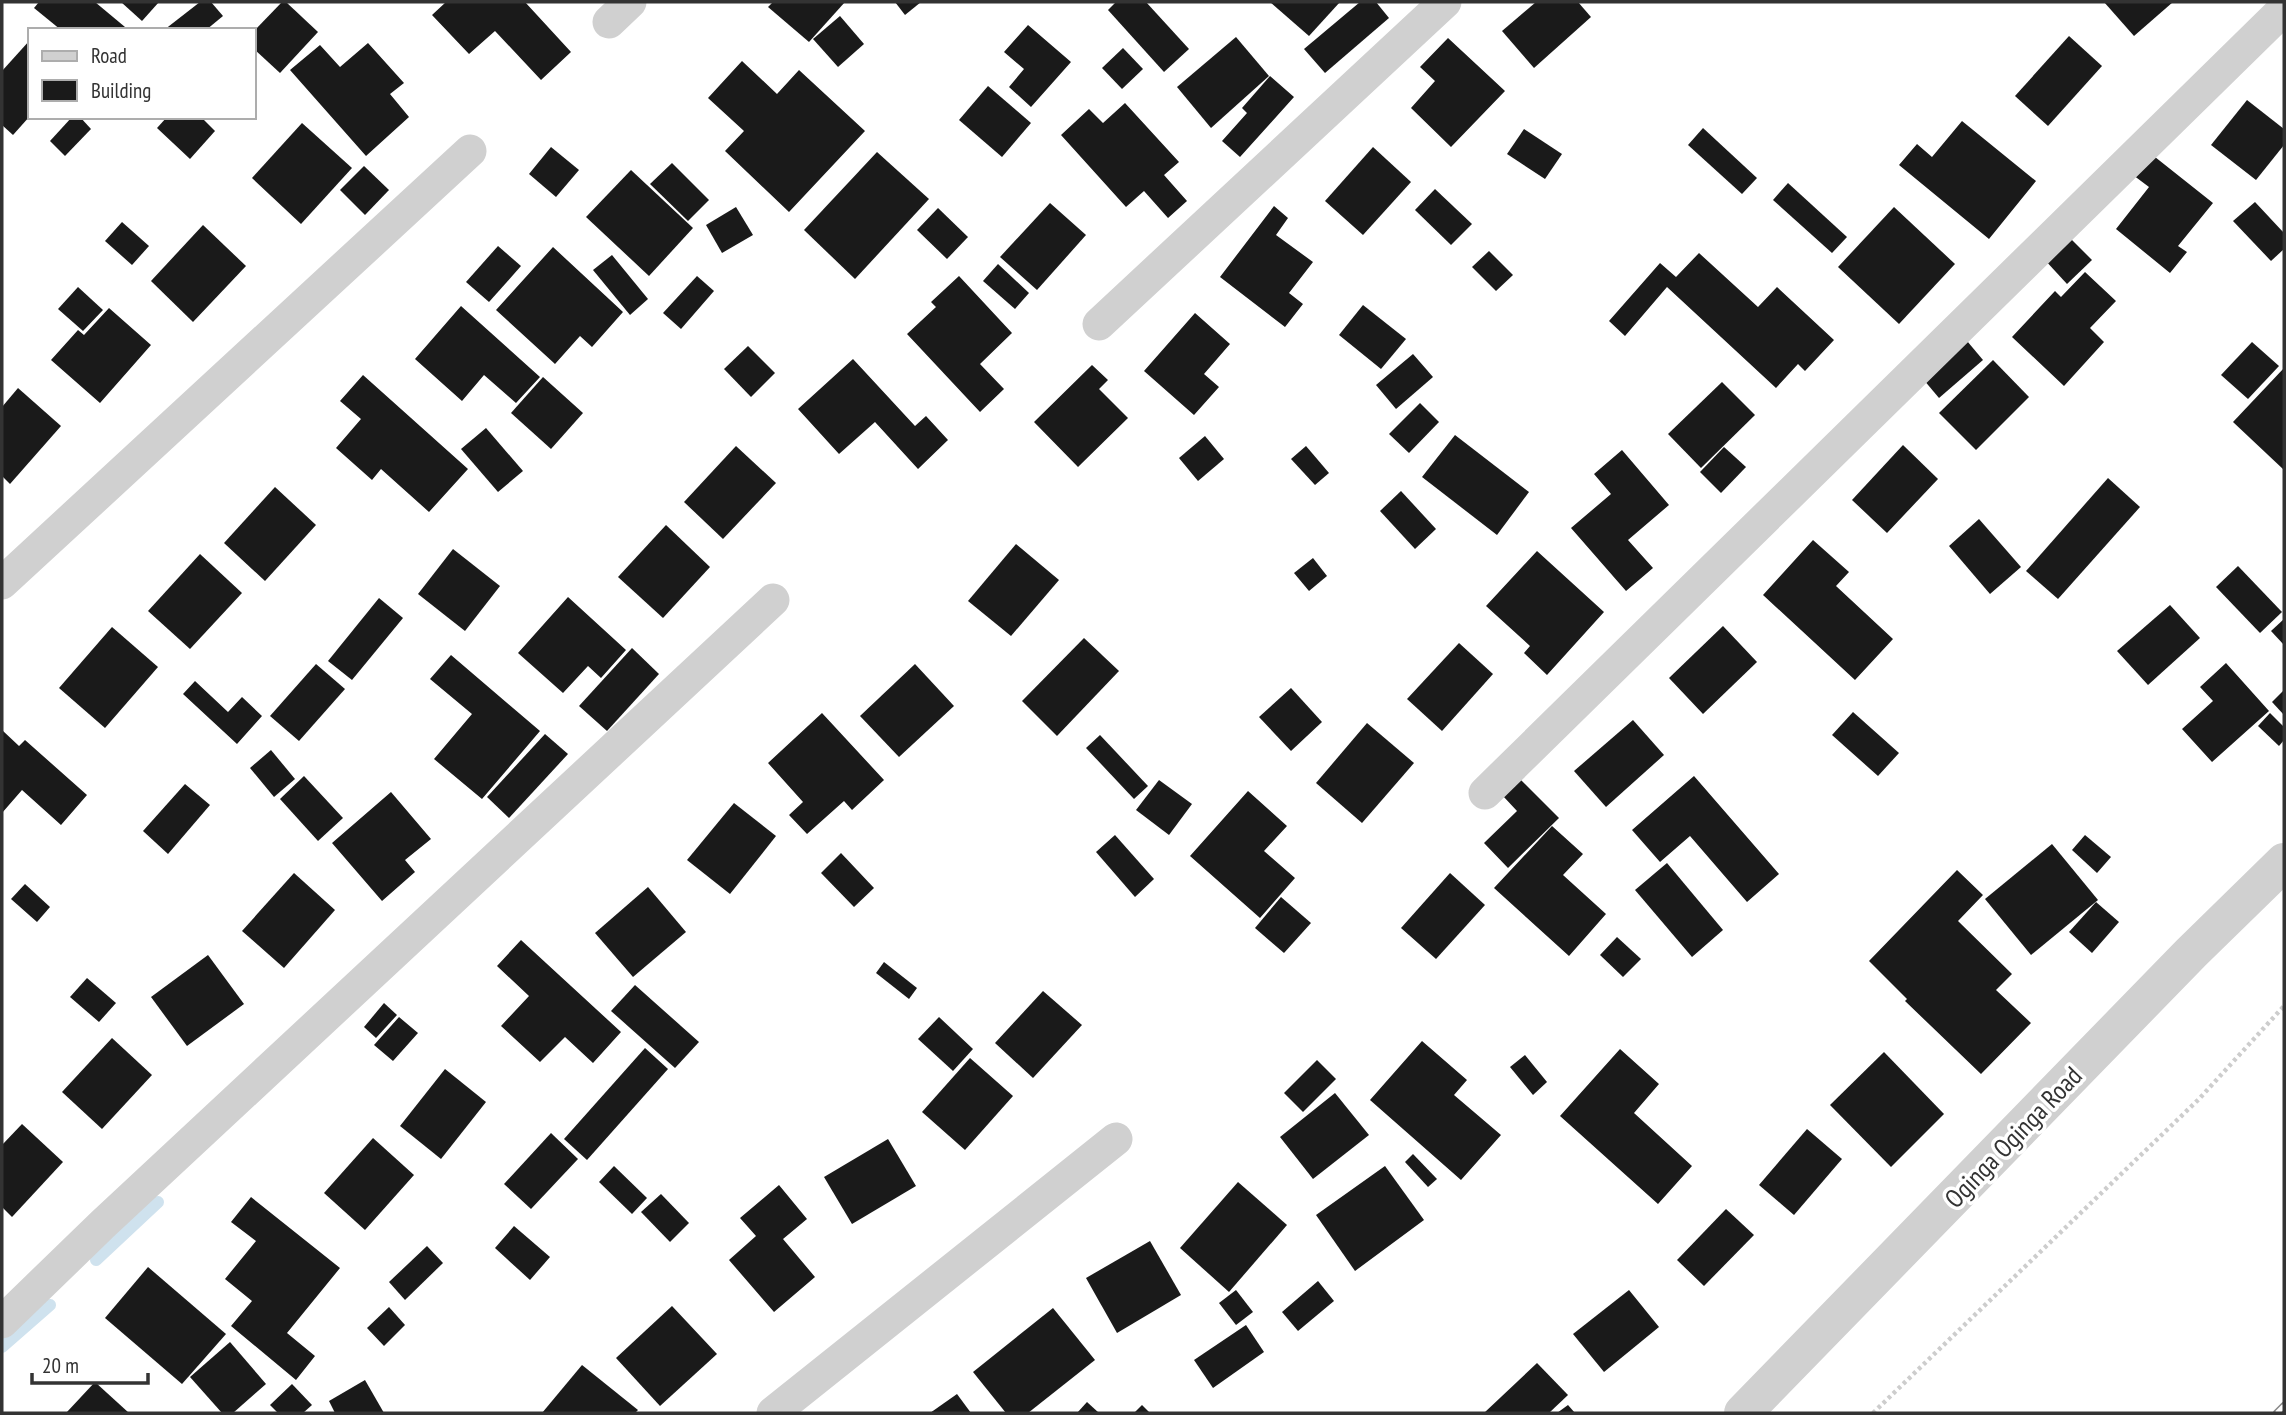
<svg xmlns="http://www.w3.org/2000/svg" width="2286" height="1415" font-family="'PT Sans Narrow',sans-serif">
<rect width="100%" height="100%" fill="#fff"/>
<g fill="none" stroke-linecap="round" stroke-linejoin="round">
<g stroke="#cfe2ee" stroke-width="12">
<path d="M96 1260 158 1202"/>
<path d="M2 1347 50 1305"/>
</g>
</g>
<g fill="#1a1a1a">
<path d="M39 2H95L125 27 122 30H61L34 8Z"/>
<path d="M121 2H159L142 21Z"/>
<path d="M200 2H211L223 16 206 30H164Z"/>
<path d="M282 2H286L318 32 280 73 254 49V31Z"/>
<path d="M446 2H525L571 52 541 80 495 31 469 54 432 15Z"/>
<path d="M773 2H845L809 42 768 7Z"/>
<path d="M895 2H921L905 15Z"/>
<path d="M1116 2H1146L1189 49 1164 72 1108 10Z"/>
<path d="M1270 2H1340L1309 36Z"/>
<path d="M1360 2H1376L1389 18 1325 73 1304 49Z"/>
<path d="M1536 2H1578L1591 17 1534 68 1502 31Z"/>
<path d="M2104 2H2173L2134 36Z"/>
<path d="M840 16 864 44 838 67 813 39Z"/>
<path d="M1028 25 1071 62 1031 107 1009 87 1024 69 1004 52Z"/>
<path d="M2069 36 2102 66 2048 126 2015 96Z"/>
<path d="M1236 37 1269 76 1211 128 1177 87Z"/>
<path d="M1448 38 1505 91 1451 147 1411 108 1435 81 1420 67Z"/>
<path d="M30 40V116L13 135 2 125V71Z"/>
<path d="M368 43 404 83 390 94 409 117 366 156 290 70 320 45 340 67Z"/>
<path d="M1123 48 1143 69 1122 89 1102 68Z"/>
<path d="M742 61 777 94 799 70 865 131 789 212 725 151 744 131 708 98Z"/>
<path d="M1270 76 1294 97 1240 157 1222 141 1247 113 1242 108Z"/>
<path d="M988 86 1031 123 1002 157 959 120Z"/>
<path d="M2247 100 2284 129V145L2256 180 2211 145Z"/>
<path d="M1125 103 1179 162 1164 175 1187 201 1168 218 1144 191 1126 207 1061 135 1089 109 1103 123Z"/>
<path d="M72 117H80L91 129 65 156 50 141Z"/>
<path d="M167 117H201L215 131 190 159 157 128Z"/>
<path d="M1962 121 2036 181 1989 239 1899 165 1917 144 1932 157Z"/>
<path d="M302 123 352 168 301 224 252 178Z"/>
<path d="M1703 128 1757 178 1742 194 1688 145Z"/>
<path d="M1524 129 1562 154 1545 179 1507 154Z"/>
<path d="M551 147 579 170 556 197 529 174Z"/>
<path d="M1373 147 1411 182 1363 235 1325 201Z"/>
<path d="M877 152 929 199 855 279 804 230Z"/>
<path d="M2150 153 2213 203 2178 246 2187 252 2170 273 2116 229 2149 187 2133 175Z"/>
<path d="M672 163 709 200 688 221 650 184Z"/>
<path d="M364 166 389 190 365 215 340 190Z"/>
<path d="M631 170 693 228 649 276 586 217Z"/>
<path d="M1788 183 1847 237 1832 253 1773 200Z"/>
<path d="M1435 189 1472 224 1451 245 1415 210Z"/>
<path d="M2255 202 2284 233V249L2271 261 2233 221Z"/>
<path d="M1050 203 1086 235 1037 290 1000 257Z"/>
<path d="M1274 206 1288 218 1276 235 1313 262 1289 293 1303 304 1285 327 1220 277Z"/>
<path d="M736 207 753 235 722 253 706 225Z"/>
<path d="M1894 207 1955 264 1899 324 1838 267Z"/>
<path d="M938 208 968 237 947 259 917 230Z"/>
<path d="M122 222 149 246 132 265 105 241Z"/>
<path d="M203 225 246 266 193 322 151 281Z"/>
<path d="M2068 236 2092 260 2067 284 2044 259Z"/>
<path d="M498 246 521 266 489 302 466 282Z"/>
<path d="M553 247 623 312 592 347 580 336 555 364 496 310Z"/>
<path d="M1489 251 1513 275 1496 291 1472 267Z"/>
<path d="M1699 253 1758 307 1777 287 1834 340 1805 371 1798 364 1776 388 1667 287 1625 336 1609 321 1660 263 1676 277Z"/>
<path d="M612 255 648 299 630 315 593 270Z"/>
<path d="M998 264 1029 293 1015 309 983 281Z"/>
<path d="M2085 272 2116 301 2090 328 2104 342 2064 386 2012 337 2055 291 2061 297Z"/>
<path d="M697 276 714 291 681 329 663 313Z"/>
<path d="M959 276 1012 333 980 364 1004 389 980 412 907 334 936 307 931 302Z"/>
<path d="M78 287 103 310 83 331 58 309Z"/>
<path d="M1363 305 1406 339 1381 369 1339 335Z"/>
<path d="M461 306 540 377 516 403 484 375 462 401 415 359Z"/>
<path d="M109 308 151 345 100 403 51 360 78 330 84 335Z"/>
<path d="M1195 313 1230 344 1204 374 1219 387 1194 415 1144 371Z"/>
<path d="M1962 335 1983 360 1939 398 1918 373Z"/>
<path d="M2252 342 2279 366 2248 399 2221 375Z"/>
<path d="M748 346 775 373 751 397 724 369Z"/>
<path d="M1413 354 1433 377 1396 409 1376 385Z"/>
<path d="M853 359 915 426 926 416 948 440 918 469 875 422 839 454 798 409Z"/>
<path d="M1993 360 2029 397 1976 450 1939 413Z"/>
<path d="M1092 365 1108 380 1099 389 1128 418 1078 467 1034 422Z"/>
<path d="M2284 368V470L2233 422Z"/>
<path d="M363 375 468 469 429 512 381 469 372 480 336 448 361 419 340 401Z"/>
<path d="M543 377 583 413 551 449 511 413Z"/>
<path d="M1722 382 1755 415 1701 468 1668 434Z"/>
<path d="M18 388 61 426 10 484 2 476V407Z"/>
<path d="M1420 403 1439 422 1409 453 1389 434Z"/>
<path d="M486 428 523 471 498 492 461 449Z"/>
<path d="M1455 435 1529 492 1497 535 1422 477Z"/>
<path d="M1205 436 1224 459 1198 481 1179 458Z"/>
<path d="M1903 445 1938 479 1887 533 1852 500Z"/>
<path d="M736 446 776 483 723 539 684 502Z"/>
<path d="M1306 446 1329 473 1315 485 1291 459Z"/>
<path d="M1724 447 1746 467 1721 493 1700 472Z"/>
<path d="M1622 450 1669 505 1628 540 1653 568 1626 591 1571 528 1611 494 1594 474Z"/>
<path d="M2108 478 2140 507 2058 599 2026 571Z"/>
<path d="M275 487 316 525 265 581 224 543Z"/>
<path d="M1401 491 1436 529 1415 549 1380 511Z"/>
<path d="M1979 519 2021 567 1990 594 1949 546Z"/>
<path d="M666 525 710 567 663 618 618 577Z"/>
<path d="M1813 540 1849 572 1836 586 1893 639 1855 680 1763 595Z"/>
<path d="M1016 544 1059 580 1011 636 968 601Z"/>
<path d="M453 549 500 586 465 631 418 594Z"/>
<path d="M1537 551 1604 612 1547 675 1524 653 1530 646 1486 606Z"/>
<path d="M200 554 242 593 190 649 148 611Z"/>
<path d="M1313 558 1327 576 1309 591 1294 573Z"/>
<path d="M2238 566 2282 612 2260 633 2216 587Z"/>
<path d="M568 597 626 650 601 678 588 666 563 693 518 653Z"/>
<path d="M379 598 403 618 352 680 328 661Z"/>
<path d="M2170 605 2200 638 2148 685 2117 651Z"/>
<path d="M2284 619V645L2271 631Z"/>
<path d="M1723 626 1757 662 1703 714 1669 678Z"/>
<path d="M112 627 158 667 105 728 59 688Z"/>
<path d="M1084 638 1119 671 1057 736 1022 701Z"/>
<path d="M1459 643 1493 674 1442 731 1407 699Z"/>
<path d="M632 648 659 674 607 731 579 706Z"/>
<path d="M451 655 540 731 482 799 434 759 472 714 430 679Z"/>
<path d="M2226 663 2269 711 2212 762 2182 729 2213 701 2200 687Z"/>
<path d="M316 664 345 689 299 741 270 716Z"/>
<path d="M915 664 954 706 899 757 860 716Z"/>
<path d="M195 681 228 712 242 697 262 716 237 744 183 694Z"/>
<path d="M1291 688 1322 722 1291 751 1259 717Z"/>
<path d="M2284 690V715L2272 702Z"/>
<path d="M1853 712 1899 753 1878 776 1832 735Z"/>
<path d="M822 713 884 780 852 810 844 801 807 834 789 815 803 802 768 763Z"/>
<path d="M2270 713 2284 727V740L2279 746 2258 726Z"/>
<path d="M1633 720 1664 755 1606 807 1574 771Z"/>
<path d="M1367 723 1414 763 1362 823 1316 783Z"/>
<path d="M2 730 19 746 25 740 87 795 61 825 22 790 2 813Z"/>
<path d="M545 734 568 754 509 818 487 797Z"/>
<path d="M1100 735 1148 786 1134 799 1086 748Z"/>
<path d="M271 750 295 779 274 797 250 768Z"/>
<path d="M304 776 343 818 318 841 280 799Z"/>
<path d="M1694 776 1779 874 1747 902 1690 836 1660 862 1632 830Z"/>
<path d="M1520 779 1559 818 1508 868 1484 843 1517 811 1503 796Z"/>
<path d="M1159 780 1192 804 1169 835 1136 810Z"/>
<path d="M185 784 210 805 168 854 143 831Z"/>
<path d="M1248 791 1287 826 1264 851 1295 878 1260 918 1190 856Z"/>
<path d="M391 792 431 839 405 860 415 872 382 901 332 843Z"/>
<path d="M734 803 776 836 730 894 687 860Z"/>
<path d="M1552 826 1583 854 1563 875 1606 914 1569 956 1494 888Z"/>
<path d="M1115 835 1154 879 1135 897 1096 852Z"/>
<path d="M2085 835 2111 857 2097 873 2072 850Z"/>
<path d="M2052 844 2098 900 2031 955 1985 899Z"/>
<path d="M841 853 874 888 854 907 821 873Z"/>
<path d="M1667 863 1723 930 1692 957 1635 890Z"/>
<path d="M1957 870 1983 895 1958 921 2012 974 1996 990 2031 1023 1981 1074 1905 1001 1907 999 1869 961Z"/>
<path d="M294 873 335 910 284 968 242 931Z"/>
<path d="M1450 873 1485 905 1436 959 1401 928Z"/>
<path d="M25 884 50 907 37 922 11 899Z"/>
<path d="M648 887 686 932 633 977 595 933Z"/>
<path d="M1281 897 1311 923 1284 953 1255 928Z"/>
<path d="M2096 902 2119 922 2092 953 2069 932Z"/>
<path d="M1617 937 1641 959 1623 977 1600 955Z"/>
<path d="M521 940 621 1032 593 1063 565 1037 540 1062 501 1026 529 996 497 966Z"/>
<path d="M208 955 244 1004 187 1046 151 997Z"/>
<path d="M884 962 917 988 909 999 876 973Z"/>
<path d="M87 978 116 1003 99 1022 70 997Z"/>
<path d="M635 985 699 1042 675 1068 611 1011Z"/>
<path d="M1043 991 1082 1025 1033 1078 995 1043Z"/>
<path d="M384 1003 397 1015 376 1038 364 1027Z"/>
<path d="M399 1017 418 1033 393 1061 374 1045Z"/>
<path d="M939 1017 973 1049 953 1071 918 1039Z"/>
<path d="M112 1038 152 1075 102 1129 62 1092Z"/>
<path d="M1422 1041 1467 1080 1454 1095 1501 1135 1461 1180 1370 1100Z"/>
<path d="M645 1048 668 1069 587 1160 564 1139Z"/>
<path d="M1620 1049 1659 1084 1634 1113 1692 1166 1658 1204 1560 1116Z"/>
<path d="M1884 1052 1944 1114 1891 1167 1830 1105Z"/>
<path d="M1525 1055 1547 1082 1533 1095 1510 1067Z"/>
<path d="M970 1058 1013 1096 965 1150 922 1112Z"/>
<path d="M1317 1060 1336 1079 1303 1112 1284 1093Z"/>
<path d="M445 1069 486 1102 441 1159 400 1126Z"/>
<path d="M1335 1093 1369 1135 1313 1179 1280 1137Z"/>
<path d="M22 1124 63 1162 12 1217 2 1207V1145Z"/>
<path d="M1807 1129 1842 1159 1794 1215 1759 1185Z"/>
<path d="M551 1133 578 1159 531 1209 504 1184Z"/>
<path d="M373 1138 414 1175 365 1230 324 1193Z"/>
<path d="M888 1139 916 1186 852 1224 824 1177Z"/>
<path d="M1413 1154 1437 1179 1428 1187 1405 1162Z"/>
<path d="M614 1166 647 1198 632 1214 599 1182Z"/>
<path d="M1385 1166 1424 1220 1355 1271 1316 1215Z"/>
<path d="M1238 1182 1287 1225 1229 1292 1180 1248Z"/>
<path d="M779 1185 807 1219 783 1239 815 1277 774 1312 729 1260 756 1236 740 1218Z"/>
<path d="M661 1194 689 1223 670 1242 641 1212Z"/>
<path d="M251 1197 340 1268 287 1333 315 1356 296 1380 231 1326 252 1301 225 1279 256 1241 231 1222Z"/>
<path d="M1726 1209 1754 1235 1704 1286 1677 1260Z"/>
<path d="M514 1226 550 1257 530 1280 495 1248Z"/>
<path d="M1150 1241 1181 1295 1117 1333 1086 1278Z"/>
<path d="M427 1246 443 1263 405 1300 389 1282Z"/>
<path d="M148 1267 226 1334 182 1384 105 1318Z"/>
<path d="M1318 1281 1334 1301 1298 1331 1282 1312Z"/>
<path d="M1236 1290 1253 1312 1236 1325 1219 1303Z"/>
<path d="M1629 1290 1659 1327 1604 1372 1573 1334Z"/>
<path d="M672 1306 717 1354 660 1406 616 1358Z"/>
<path d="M389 1307 405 1325 384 1346 367 1328Z"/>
<path d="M1053 1308 1095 1360 1028 1413H1006L973 1372Z"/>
<path d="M1246 1325 1264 1352 1213 1388 1194 1360Z"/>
<path d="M230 1342 266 1384 233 1413H222L190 1377Z"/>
<path d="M1537 1363 1568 1395 1549 1413H1484Z"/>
<path d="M582 1365 638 1410 635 1413H542Z"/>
<path d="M365 1380 384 1413H335L329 1401Z"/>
<path d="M95 1382 129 1413H66Z"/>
<path d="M292 1384 312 1405 303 1413H278L270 1405Z"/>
<path d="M957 1394 971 1413H930Z"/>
<path d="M1087 1402 1099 1413H1077Z"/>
<path d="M1142 1405 1150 1413H1134Z"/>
<path d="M1568 1405 1575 1413H1557Z"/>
</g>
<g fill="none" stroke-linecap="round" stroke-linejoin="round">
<path stroke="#cdcdcd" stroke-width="4.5" stroke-dasharray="3.5 3.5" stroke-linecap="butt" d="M1873 1413 2199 1099 2284 1006"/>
<g stroke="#d0d0d0" stroke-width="33">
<path d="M609 22 630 2"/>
<path d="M1099 324 1445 2"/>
<path d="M2 583 470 151"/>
<path d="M1485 793 2284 9"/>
<path d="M2 1322 103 1224 773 600"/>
<path d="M773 1413 1116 1139"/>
</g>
<path stroke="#d0d0d0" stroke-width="38" d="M1743 1413 2191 953 2284 862"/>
<g stroke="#888" stroke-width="8">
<path id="rail" d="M2277 1413 2284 1406"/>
</g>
<use href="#rail" stroke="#fff" stroke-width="5" stroke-dasharray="16" stroke-linecap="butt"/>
</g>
<g text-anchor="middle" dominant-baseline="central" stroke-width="7" stroke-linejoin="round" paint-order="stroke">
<g font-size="26" fill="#333" stroke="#fff">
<text transform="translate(2013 1137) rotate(-46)">Oginga Oginga Road</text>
</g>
</g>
<rect width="2286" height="1415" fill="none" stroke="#333333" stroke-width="7"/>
<rect x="28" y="28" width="228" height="91" fill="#ffffff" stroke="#adadad" stroke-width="2"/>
<rect x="42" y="51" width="35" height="10" fill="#d0d0d0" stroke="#adadad" stroke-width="2"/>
<text x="91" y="63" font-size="21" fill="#333333">Road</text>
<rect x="42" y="80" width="35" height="21" fill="#1a1a1a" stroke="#adadad" stroke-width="2"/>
<text x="91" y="98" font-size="21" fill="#333333">Building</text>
<path d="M32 1373v10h116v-10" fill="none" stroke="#333333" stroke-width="3.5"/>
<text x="42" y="1373" font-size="21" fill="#333333" stroke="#ffffff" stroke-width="5" paint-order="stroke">20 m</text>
</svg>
